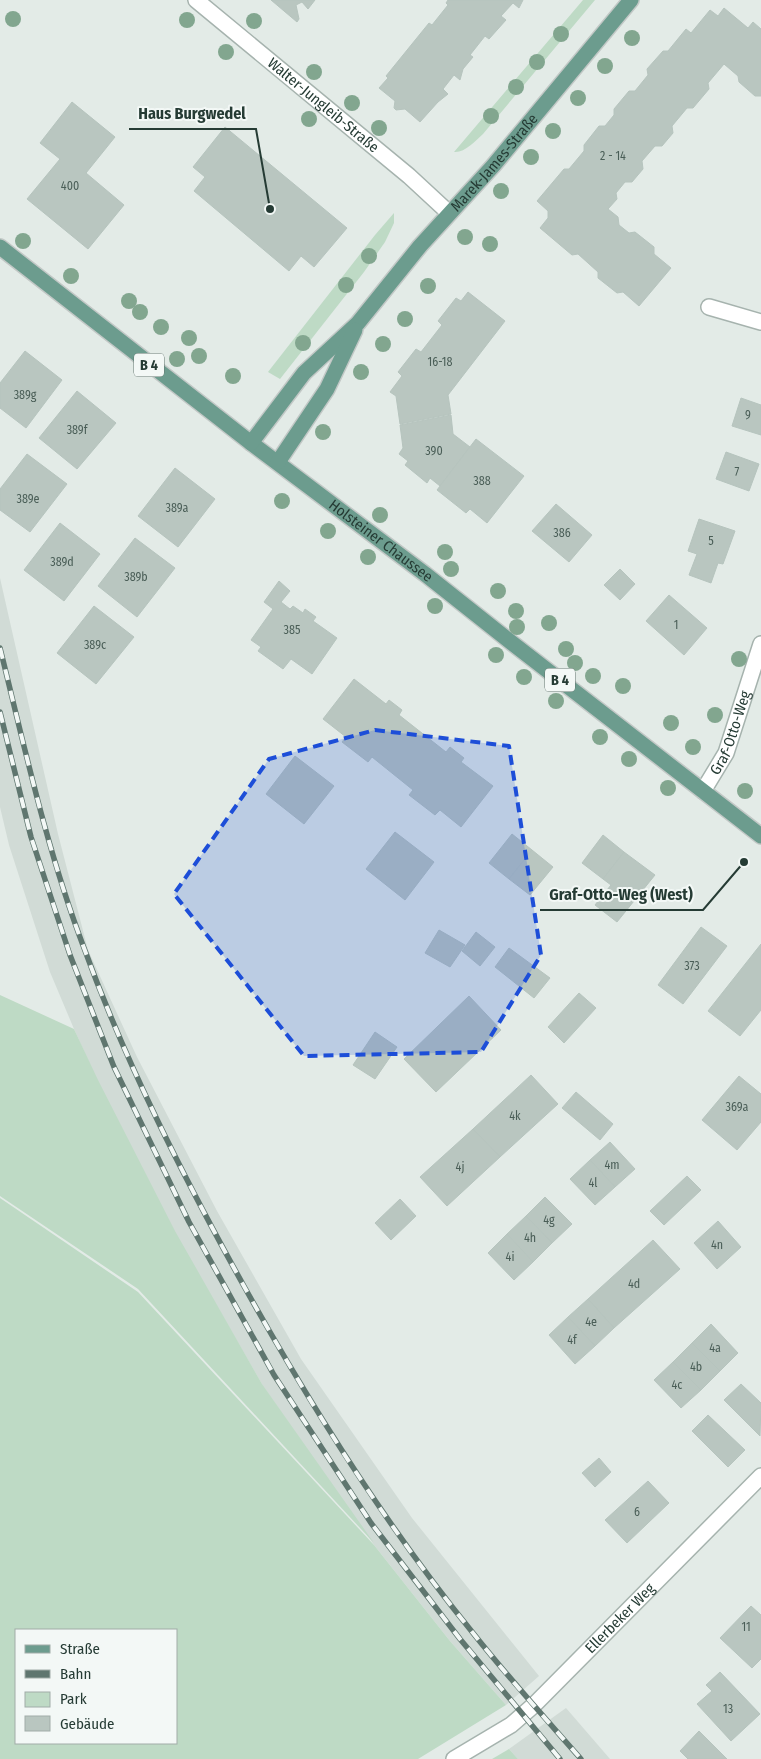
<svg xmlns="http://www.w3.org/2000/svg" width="761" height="1759" font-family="'Fira Sans Condensed',sans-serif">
<rect width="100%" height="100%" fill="#e3ebe7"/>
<g fill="#d1dbd6">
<path d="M0 578 58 834 88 950 137 1057 217 1211 301 1359 412 1518 539 1676 506 1705 450 1641 374 1545 263 1386 175 1233 98 1082 74 1029 50 972 9 845 0 807Z"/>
<path d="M566 1708 610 1759H518L509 1749Z"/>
</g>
<g fill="#bedac5" fill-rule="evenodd">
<path d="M583 0H595L483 134C475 141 465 153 454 152Z"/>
<path d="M394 213V223L385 242 364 272 280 379 268 372 375 235Z"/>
<path d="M0 995 74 1029 98 1080 175 1231 262 1384 374 1543 138 1289 0 1196Z"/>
<path d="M0 1198 138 1292 374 1545 450 1641 506 1705 418 1759H0ZM16 1630H176V1743H16Z"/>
<path d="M509 1749 518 1759H492Z"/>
</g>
<g fill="#b9c6c0" stroke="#b6c4be">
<path d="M271 0H315L308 9 302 2 296 5 299 19 297 22Z"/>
<path d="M448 0H523L519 8 513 3 501 16 506 20 489 39 485 36 470 55 473 57 463 69 460 80 454 75 443 89 448 94 438 102 420 122 405 109 396 110 394 108 395 101 379 88 388 78 386 76 429 23 432 25 448 5 446 3Z"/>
<path d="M724 8 748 28 753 22 761 29V96H755L739 82 738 76 724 64 708 83 709 89 693 108H687L672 126 673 133 662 146H655L642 161 643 169 632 182H625L616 193 617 199 608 209 618 217 619 225 629 233 635 232 654 247V254L671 268 639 306 623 292 617 293 598 278V272L578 254 572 255 540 228 548 218V211L537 201 564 169H569L584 151V145L599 126H605L614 115V109L629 91H635L648 75 647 69 663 51H668L686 29 691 33 710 10 718 16Z"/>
<path d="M72 102 115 137 86 173 124 205 88 249 27 199 60 159 40 143Z"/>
<path d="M225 127 347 228 314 267 301 256 289 271 194 191 205 177 193 167Z"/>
<path d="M468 292 505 321 448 395 451 414 400 424 396 396 390 392 402 376 398 372 416 349 421 352 442 325 438 321 456 298 461 301Z"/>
<path d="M25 351 62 380 26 428 0 408V383Z"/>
<path d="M77 391 116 423 77 469 39 438Z"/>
<path d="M741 398 761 405V435L732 426Z"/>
<path d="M451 415 453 434 470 447 440 486 430 478 427 483 405 465 408 461 399 454 403 448 400 425Z"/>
<path d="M476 439 524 476 487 523 470 509 466 513 437 490Z"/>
<path d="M726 452 759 464 749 491 716 479Z"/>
<path d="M27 454 67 484 30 532 0 510V489Z"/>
<path d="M175 468 215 499 178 547 138 516Z"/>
<path d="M556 504 592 535 569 562 532 531Z"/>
<path d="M699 519 735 531 723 564 718 563 711 583 689 575 697 554 688 551Z"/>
<path d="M60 523 100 554 64 601 24 570Z"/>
<path d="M135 538 175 568 137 617 98 586Z"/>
<path d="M620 569 635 584 620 600 604 585Z"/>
<path d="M279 581 290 591 281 602 290 609 293 606 303 613 305 609 316 617 313 621 337 638 312 674 291 659 283 669 258 651 261 647 251 640 273 609 264 602Z"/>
<path d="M669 595 707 628 684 655 646 621Z"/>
<path d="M94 606 134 637 96 684 57 653Z"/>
<path d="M354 679 386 704 389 700 402 710 399 715 446 752 450 747 464 758 461 762 493 786 461 827 440 810 435 815 409 795 413 790 372 757 368 762 342 742 346 737 323 719Z"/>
<path d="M295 756 334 786 304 824 266 794Z"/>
<path d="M395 832 434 862 405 900 366 869Z"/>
<path d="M512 834 532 850 509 879 489 863Z"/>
<path d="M603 835 624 852 603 879 582 863Z"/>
<path d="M532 850 553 867 530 895 509 879Z"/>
<path d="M624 852 655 875 617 922 595 905 611 885 603 879Z"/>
<path d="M701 927 727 946 683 1004 658 985Z"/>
<path d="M439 930 465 945 450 967 425 953Z"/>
<path d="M476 932 495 947 480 966 462 951Z"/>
<path d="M761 944V1010L740 1036 708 1011Z"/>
<path d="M509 948 550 978 534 998 495 967Z"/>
<path d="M579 993 596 1008 564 1043 548 1027Z"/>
<path d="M469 996 501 1030 436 1092 404 1059Z"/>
<path d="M375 1032 397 1047 375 1079 353 1065Z"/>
<path d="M531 1075 558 1104 500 1157 473 1129Z"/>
<path d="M739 1076 761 1094V1122L737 1150 702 1120Z"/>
<path d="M576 1092 613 1124 600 1140 562 1108Z"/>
<path d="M473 1129 500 1157 447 1206 420 1177Z"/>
<path d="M610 1142 635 1169 615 1187 590 1160Z"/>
<path d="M590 1160 615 1187 595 1205 570 1179Z"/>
<path d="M687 1176 701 1190 664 1225 650 1211Z"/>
<path d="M545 1197 572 1224 552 1243 526 1216Z"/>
<path d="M400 1199 416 1216 391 1240 375 1223Z"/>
<path d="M526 1216 552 1243 533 1262 507 1234Z"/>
<path d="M718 1221 741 1247 717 1269 694 1243Z"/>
<path d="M507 1234 533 1262 514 1280 488 1253Z"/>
<path d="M653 1240 680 1269 614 1328 588 1299Z"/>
<path d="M588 1299 614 1328 595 1346 568 1317Z"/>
<path d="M568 1317 595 1346 575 1364 549 1335Z"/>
<path d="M711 1324 738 1353 720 1371 692 1343Z"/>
<path d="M692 1343 720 1371 701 1390 673 1362Z"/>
<path d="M673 1362 701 1390 681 1408 654 1380Z"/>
<path d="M741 1384 761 1403 760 1436 724 1400Z"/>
<path d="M708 1415 745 1450 728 1467 692 1431Z"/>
<path d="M599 1458 611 1472 595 1487 582 1473Z"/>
<path d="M648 1481 669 1503 627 1543 605 1520Z"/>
<path d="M751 1606 761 1615V1659L752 1668 720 1638Z"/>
<path d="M720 1672 760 1714 731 1741 697 1704 712 1691 706 1685Z"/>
<path d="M699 1731 727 1759H688L680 1751Z"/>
</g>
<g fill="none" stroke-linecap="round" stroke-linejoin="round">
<g stroke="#a6b3ae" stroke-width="18">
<g id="minor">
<path id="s1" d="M196 0 409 176 449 213"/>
<path d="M709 307 761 322"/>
<path id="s2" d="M703 791 726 753 761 644"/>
<path id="s3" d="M454 1759 511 1725 534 1705 761 1476"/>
</g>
</g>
<g stroke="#c2c8c6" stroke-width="18">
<g id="major">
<path id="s4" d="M0 247 251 443 425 574 512 643 761 836"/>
<path id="s5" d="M251 443 304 373 358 323 420 246 493 166 631 0"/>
<path d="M278 462 327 389 355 330"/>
</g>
</g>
<use href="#minor" stroke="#fff" stroke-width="15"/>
<use href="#major" stroke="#6c9c8e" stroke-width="15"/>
<g stroke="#5f766f" stroke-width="5.5">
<g id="rail">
<path d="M0 648C25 749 47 851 84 948 127 1066 184 1178 245 1288 312 1408 386 1526 473 1633 507 1676 544 1717 581 1759"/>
<path d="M0 712 31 837 70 955 114 1067 189 1222 274 1375 371 1523 460 1639 560 1759"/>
</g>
</g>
<use href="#rail" stroke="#f3f8f6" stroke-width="4" stroke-dasharray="11" stroke-linecap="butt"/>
</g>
<g fill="#82a68f">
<circle cx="13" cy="19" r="8"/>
<circle cx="187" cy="20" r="8"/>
<circle cx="254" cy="21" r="8"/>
<circle cx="561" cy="34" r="8"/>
<circle cx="632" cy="38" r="8"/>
<circle cx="226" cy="52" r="8"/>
<circle cx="537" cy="62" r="8"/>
<circle cx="605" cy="66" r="8"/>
<circle cx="314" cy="72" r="8"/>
<circle cx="516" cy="87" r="8"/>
<circle cx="578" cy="98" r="8"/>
<circle cx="352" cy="103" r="8"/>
<circle cx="491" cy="116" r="8"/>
<circle cx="309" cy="119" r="8"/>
<circle cx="379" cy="128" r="8"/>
<circle cx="553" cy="131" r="8"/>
<circle cx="531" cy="157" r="8"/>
<circle cx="501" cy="191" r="8"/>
<circle cx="465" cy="237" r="8"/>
<circle cx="23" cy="241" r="8"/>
<circle cx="490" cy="244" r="8"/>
<circle cx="369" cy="256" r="8"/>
<circle cx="71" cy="276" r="8"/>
<circle cx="346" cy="285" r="8"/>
<circle cx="428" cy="286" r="8"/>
<circle cx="129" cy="301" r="8"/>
<circle cx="140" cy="312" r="8"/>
<circle cx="405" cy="319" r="8"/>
<circle cx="161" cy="327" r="8"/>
<circle cx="189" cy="338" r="8"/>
<circle cx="303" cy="343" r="8"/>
<circle cx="383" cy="344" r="8"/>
<circle cx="199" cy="356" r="8"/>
<circle cx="177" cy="359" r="8"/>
<circle cx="361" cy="372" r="8"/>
<circle cx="233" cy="376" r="8"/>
<circle cx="323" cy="432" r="8"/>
<circle cx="282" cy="501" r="8"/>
<circle cx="380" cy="515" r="8"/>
<circle cx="328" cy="531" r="8"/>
<circle cx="445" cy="552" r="8"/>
<circle cx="368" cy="557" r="8"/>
<circle cx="451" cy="569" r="8"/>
<circle cx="498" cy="591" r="8"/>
<circle cx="435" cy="606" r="8"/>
<circle cx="516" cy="611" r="8"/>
<circle cx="549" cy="623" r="8"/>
<circle cx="517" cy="627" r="8"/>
<circle cx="566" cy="649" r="8"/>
<circle cx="496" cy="655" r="8"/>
<circle cx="739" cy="659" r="8"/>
<circle cx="575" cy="663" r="8"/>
<circle cx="593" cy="676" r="8"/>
<circle cx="524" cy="677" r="8"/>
<circle cx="623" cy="686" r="8"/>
<circle cx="556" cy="701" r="8"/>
<circle cx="715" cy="715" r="8"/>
<circle cx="671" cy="723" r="8"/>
<circle cx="600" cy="737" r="8"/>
<circle cx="693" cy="747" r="8"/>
<circle cx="629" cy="759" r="8"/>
<circle cx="668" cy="788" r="8"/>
<circle cx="745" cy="791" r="8"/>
</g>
<path fill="#1d4ed8" fill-opacity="0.2" stroke="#1d4ed8" stroke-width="4" stroke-dasharray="10 6" stroke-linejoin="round" d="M375 730 509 746 541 955 481 1052 304 1056 174 894 269 759Z"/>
<g text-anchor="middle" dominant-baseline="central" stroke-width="4" stroke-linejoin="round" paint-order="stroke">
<g font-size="12" fill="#4a5e57">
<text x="613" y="156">2 - 14</text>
<text x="70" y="186">400</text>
<text x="440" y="362">16-18</text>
<text x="25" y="395">389g</text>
<text x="748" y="415">9</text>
<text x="77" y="430">389f</text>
<text x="434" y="451">390</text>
<text x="737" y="472">7</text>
<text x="482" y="481">388</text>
<text x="28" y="499">389e</text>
<text x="177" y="508">389a</text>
<text x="562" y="533">386</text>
<text x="711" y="541">5</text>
<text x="62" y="562">389d</text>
<text x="136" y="577">389b</text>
<text x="676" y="625">1</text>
<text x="292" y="630">385</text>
<text x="95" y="645">389c</text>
<text x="692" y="966">373</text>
<text x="737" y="1107">369a</text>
<text x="515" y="1116">4k</text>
<text x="612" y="1165">4m</text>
<text x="460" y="1167">4j</text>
<text x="593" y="1183">4l</text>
<text x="549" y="1220">4g</text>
<text x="530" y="1238">4h</text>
<text x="717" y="1245">4n</text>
<text x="510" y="1257">4i</text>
<text x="634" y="1284">4d</text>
<text x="591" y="1322">4e</text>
<text x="572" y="1340">4f</text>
<text x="715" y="1348">4a</text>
<text x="696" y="1367">4b</text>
<text x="677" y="1385">4c</text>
<text x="637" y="1512">6</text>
<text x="746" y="1627">11</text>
<text x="728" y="1709">13</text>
</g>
<g fill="#f3f8f6" stroke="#63746e" stroke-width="1">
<rect x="134" y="353.5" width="30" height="23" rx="4"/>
<rect x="545" y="668.5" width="30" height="23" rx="4"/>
</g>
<g font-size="14" font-weight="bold" fill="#253b34">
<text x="149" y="365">B 4</text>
<text x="560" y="680">B 4</text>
</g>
<g font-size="15" fill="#253b34" stroke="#f3f8f6">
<text stroke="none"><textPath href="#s1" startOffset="165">Walter-Jungleib-Straße</textPath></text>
<text stroke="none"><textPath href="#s5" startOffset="372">Marek-James-Straße</textPath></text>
<text stroke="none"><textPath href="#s4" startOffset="481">Holsteiner Chaussee</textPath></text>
<text stroke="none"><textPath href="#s2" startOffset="65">Graf-Otto-Weg</textPath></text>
<text stroke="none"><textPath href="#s3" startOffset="219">Ellerbeker Weg</textPath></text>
</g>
</g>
<path fill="none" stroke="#253b34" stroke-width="2" d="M270 209L256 129H129M744 862L703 910H540"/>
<g fill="#253b34" stroke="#f3f8f6" stroke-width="2">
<circle cx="270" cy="209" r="5"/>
<circle cx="744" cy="862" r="5"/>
</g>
<g font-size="16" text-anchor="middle" font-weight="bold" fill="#253b34" stroke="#f3f8f6" stroke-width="4" stroke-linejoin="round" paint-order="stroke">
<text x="192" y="119">Haus Burgwedel</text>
<text x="621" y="900">Graf-Otto-Weg (West)</text>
</g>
<rect x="15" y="1629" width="162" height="115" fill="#f3f8f6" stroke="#a1aca8"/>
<rect x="25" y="1645" width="25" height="8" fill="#6c9c8e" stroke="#a1aca8"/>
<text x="60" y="1654" font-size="15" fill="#253b34">Straße</text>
<rect x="25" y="1670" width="25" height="8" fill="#5f766f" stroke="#a1aca8"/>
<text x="60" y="1679" font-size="15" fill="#253b34">Bahn</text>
<rect x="25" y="1692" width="25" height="15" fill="#bedac5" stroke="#a1aca8"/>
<text x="60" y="1704" font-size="15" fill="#253b34">Park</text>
<rect x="25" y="1716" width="25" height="15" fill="#b9c6c0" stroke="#a1aca8"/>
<text x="60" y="1729" font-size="15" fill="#253b34">Gebäude</text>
</svg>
